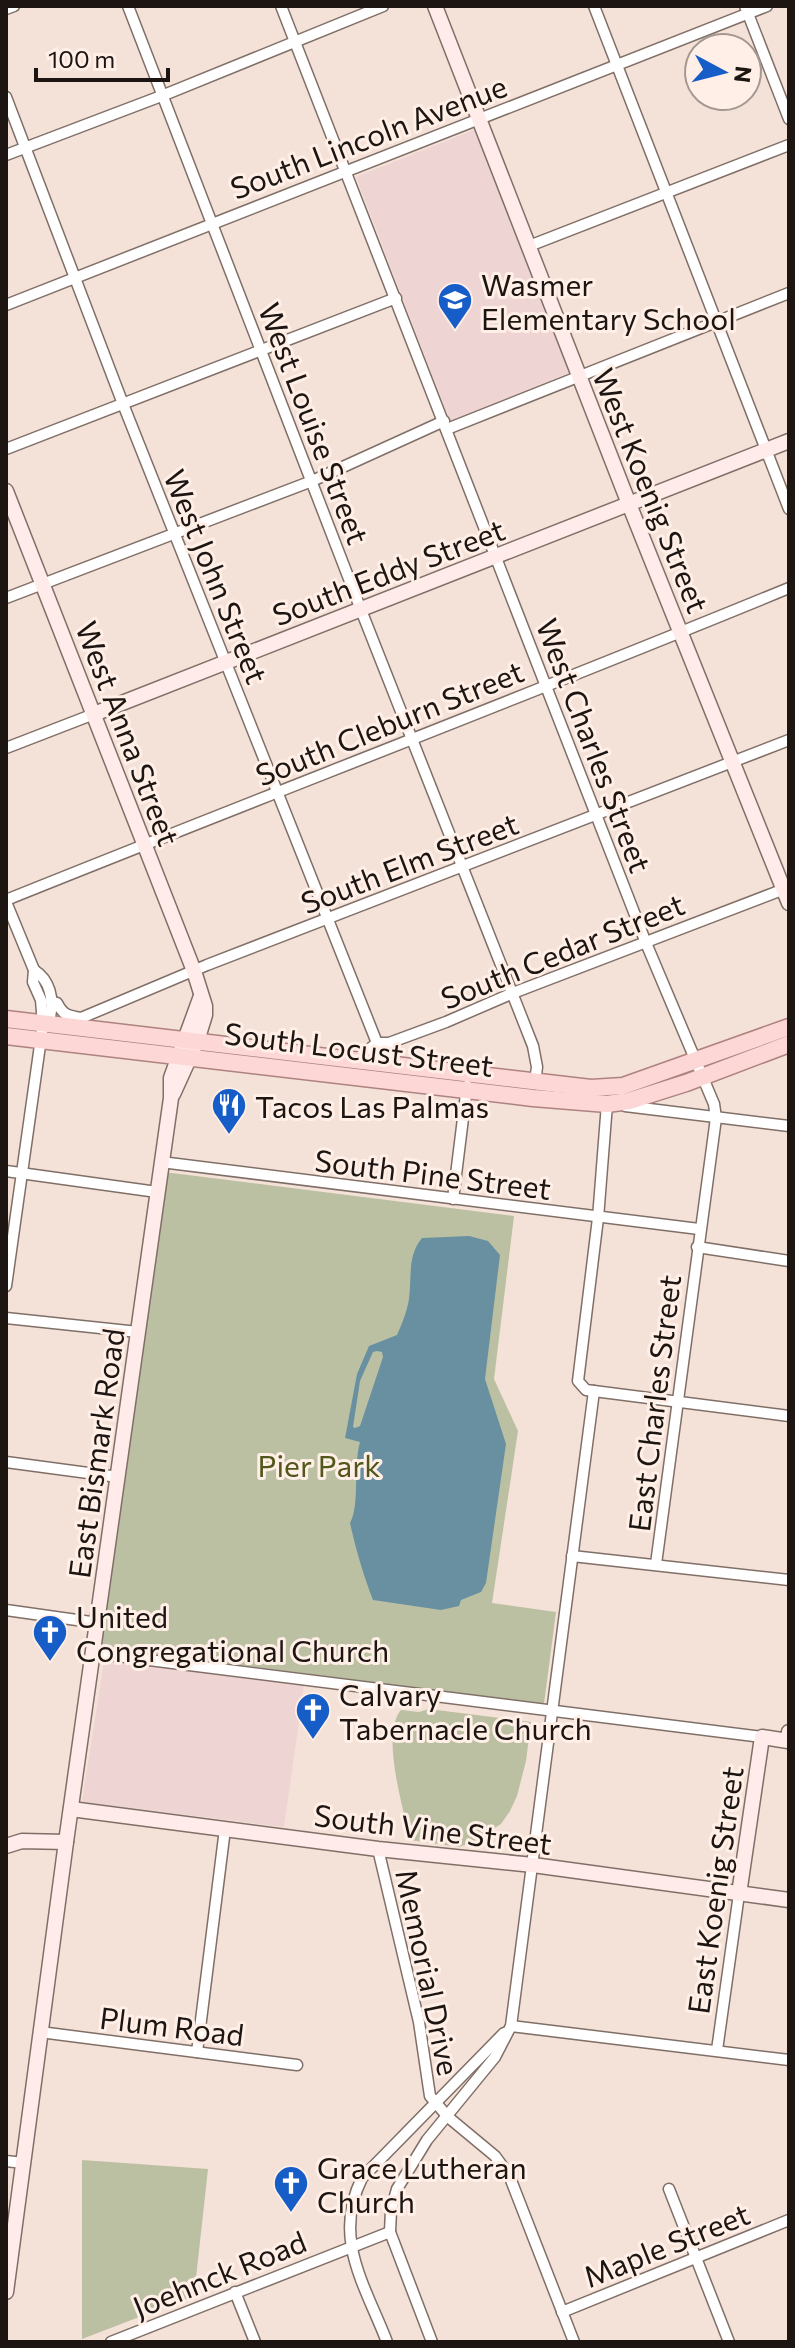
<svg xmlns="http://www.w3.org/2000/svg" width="795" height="2348" font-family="Commissioner,sans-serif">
<rect width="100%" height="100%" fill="#f4e1d7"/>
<g fill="#efd4d4">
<path d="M476 129 573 371 450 421 356 177Z"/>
<path d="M104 1661 304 1686 284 1827 82 1802Z"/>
</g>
<g fill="#bcc0a3">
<path d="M164 1172 514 1216 494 1379 518 1431 492 1603 556 1612 544 1704 100 1647Z"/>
<path d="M429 1709 531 1722 526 1761 517 1796 510 1811 501 1824 473 1842 459 1847 410 1840C404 1810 380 1734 401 1710L419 1712Z"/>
<path d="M82 2160 208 2169 194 2296 82 2339Z"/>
</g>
<path fill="#6890a1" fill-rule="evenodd" d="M469 1236 488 1241 500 1255 485 1379 506 1444 486 1583 481 1592 461 1600 459 1606 441 1610 373 1600C363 1574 356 1550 350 1523 360 1506 353 1466 360 1442L345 1438 357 1374 369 1346 397 1335C402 1324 407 1311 409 1299 412 1277 407 1256 422 1238ZM377 1351 382 1352 383 1357 360 1426 355 1428 353 1427 360 1381 373 1352Z"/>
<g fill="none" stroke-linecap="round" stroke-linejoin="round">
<g stroke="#806f67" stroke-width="13">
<g id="street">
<path d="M128 6 361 610 533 1046 537 1067 535 1082"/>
<path d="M281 6 646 943 714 1104 716 1118 656 1564"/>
<path d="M594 6 789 509"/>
<path d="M745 6 789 119"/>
<path d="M6 9 14 6"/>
<path d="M6 97 123 404 377 1043 396 1065"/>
<path d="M6 155 164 95 383 6"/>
<path d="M529 246 789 145"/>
<path d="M6 305 767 6"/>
<path d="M447 429 789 293"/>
<path d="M6 449 396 298"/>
<path d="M6 598 312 481 444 421"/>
<path d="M6 748 94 714"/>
<path d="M6 900C267 795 529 695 789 588"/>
<path d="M6 902 34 970 33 982 41 1000 43 1024 6 1286"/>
<path d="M34 970C50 980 54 999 50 1017L43 1024"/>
<path d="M51 1002 57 1003C63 1015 68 1016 81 1018L207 965 789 740"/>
<path d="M356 1060 377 1043H389L446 1022 513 993 787 888"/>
<path d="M609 1104H607L598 1218 578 1381 586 1390 789 1416"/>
<path d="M625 1106 789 1126"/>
<path d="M161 1162 699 1229"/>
<path d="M6 1171 157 1192"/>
<path d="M453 1199 467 1086"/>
<path d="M697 1247 789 1261"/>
<path d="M6 1318 138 1332"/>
<path d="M6 1462 118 1477"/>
<path d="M572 1556 789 1580"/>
<path d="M6 1610 98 1623"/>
<path d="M93 1653 762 1737"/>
<path d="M378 1849 419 2022 430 2096 448 2117 495 2156 509 2175 574 2342"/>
<path d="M511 2026 789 2060"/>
<path d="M40 2032 297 2065"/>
<path d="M717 2050 739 1894"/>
<path d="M197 2052 225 1829"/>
<path d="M6 2161 23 2163"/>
<path d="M669 2189 729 2342"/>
<path d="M235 2292 255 2342"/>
<path d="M562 2312 789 2220"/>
<path d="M111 2342 390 2232"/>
<path d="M387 2342C365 2285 332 2238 362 2178L504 2033"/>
<path d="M432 2342 390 2232 391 2210 397 2189 427 2140 495 2057 511 2026 594 1391"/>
</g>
</g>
<g stroke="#806f67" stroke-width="17">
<g id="secondary">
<path d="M435 6 629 504 789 903"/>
<path d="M6 491 194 971 205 1006V1015L197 1041 173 1094"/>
<path d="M94 714 789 441"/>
<path d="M71 1809 378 1849 533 1865 789 1900"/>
<path d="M6 1846 22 1841 66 1842"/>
<path d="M739 1894 762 1737 788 1741 789 1732"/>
<path d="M6 2292 66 1842 171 1098V1078L201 996"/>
</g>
</g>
<g stroke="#ad827f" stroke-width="19">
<g id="primary">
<path d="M6 1019 591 1088 623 1086 789 1027"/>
<path d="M6 1036 533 1098 607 1104 629 1101 686 1083 789 1044"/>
</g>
</g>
<use href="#street" stroke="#fff" stroke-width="10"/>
<use href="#secondary" stroke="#feebea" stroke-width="14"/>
<use href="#primary" stroke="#fdd7d5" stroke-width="16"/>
</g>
<defs>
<g id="school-pin" transform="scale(1.8)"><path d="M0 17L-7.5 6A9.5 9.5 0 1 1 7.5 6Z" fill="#175dc8" stroke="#ffefe7"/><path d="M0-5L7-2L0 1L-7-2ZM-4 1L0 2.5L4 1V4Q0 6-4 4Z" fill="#fff"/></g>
<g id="restaurant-pin" transform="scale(1.8)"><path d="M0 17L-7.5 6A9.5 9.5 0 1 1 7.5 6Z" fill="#175dc8" stroke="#ffefe7"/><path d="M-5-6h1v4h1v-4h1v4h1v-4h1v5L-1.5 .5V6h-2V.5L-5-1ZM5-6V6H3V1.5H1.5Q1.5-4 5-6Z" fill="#fff"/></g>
<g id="church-pin" transform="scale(1.8)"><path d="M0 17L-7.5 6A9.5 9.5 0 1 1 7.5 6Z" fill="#175dc8" stroke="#ffefe7"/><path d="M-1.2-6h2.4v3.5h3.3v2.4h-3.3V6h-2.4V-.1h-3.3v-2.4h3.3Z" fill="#fff"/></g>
</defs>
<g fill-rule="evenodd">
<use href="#school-pin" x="455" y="300"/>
<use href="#restaurant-pin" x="229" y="1105"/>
<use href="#church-pin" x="50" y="1632"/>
<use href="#church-pin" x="313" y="1710"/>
<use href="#church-pin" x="291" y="2183"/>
</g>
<g text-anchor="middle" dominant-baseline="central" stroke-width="6" stroke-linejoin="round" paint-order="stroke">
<g font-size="30" fill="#1c1512" stroke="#ffefe7">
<text transform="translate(368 136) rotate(-21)">South Lincoln Avenue</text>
<text transform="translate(315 423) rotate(69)">West Louise Street</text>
<text transform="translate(652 490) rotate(68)">West Koenig Street</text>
<text transform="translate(388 571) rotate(-21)">South Eddy Street</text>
<text transform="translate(217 576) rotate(68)">West John Street</text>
<text transform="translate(389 722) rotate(-22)">South Cleburn Street</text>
<text transform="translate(129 733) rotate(69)">West Anna Street</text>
<text transform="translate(595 745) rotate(69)">West Charles Street</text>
<text transform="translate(409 862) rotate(-21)">South Elm Street</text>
<text transform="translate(562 950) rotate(-22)">South Cedar Street</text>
<text transform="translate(359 1048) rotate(7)">South Locust Street</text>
<text transform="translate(433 1173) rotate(7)">South Pine Street</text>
<text transform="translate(653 1403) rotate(-83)">East Charles Street</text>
<text transform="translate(95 1453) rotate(-82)">East Bismark Road</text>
<text transform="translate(433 1828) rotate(7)">South Vine Street</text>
<text transform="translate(714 1890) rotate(-82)">East Koenig Street</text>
<text transform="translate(429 1972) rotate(78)">Memorial Drive</text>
<text transform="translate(172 2025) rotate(7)">Plum Road</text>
<text transform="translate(666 2244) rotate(-22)">Maple Street</text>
<text transform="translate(219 2273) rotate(-22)">Joehnck Road</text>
</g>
<g font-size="30" fill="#1c1512" stroke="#ffefe7" text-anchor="start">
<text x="481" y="283">Wasmer<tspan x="481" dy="34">Elementary School</tspan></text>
<text x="255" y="1105">Tacos Las Palmas</text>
<text x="76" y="1615">United<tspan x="76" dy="34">Congregational Church</tspan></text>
<text x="339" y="1693">Calvary<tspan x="339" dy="34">Tabernacle Church</tspan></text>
<text x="317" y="2166">Grace Lutheran<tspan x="317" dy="34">Church</tspan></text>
</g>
<g font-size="30" fill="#51561b" stroke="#ffefe7">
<text x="319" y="1464">Pier Park</text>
</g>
</g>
<rect width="795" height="2348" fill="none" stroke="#1c1512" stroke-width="16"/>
<g transform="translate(723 72) rotate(97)"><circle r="38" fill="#ffefe7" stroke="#a49892" stroke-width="2"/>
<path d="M0-6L14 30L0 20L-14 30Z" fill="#175dc8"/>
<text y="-12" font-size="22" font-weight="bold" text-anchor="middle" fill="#1c1512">N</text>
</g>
<path d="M36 68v12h132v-12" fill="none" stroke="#1c1512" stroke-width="4"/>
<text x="48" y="68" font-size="24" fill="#1c1512" stroke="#ffefe7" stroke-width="6" paint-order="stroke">100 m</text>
</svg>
